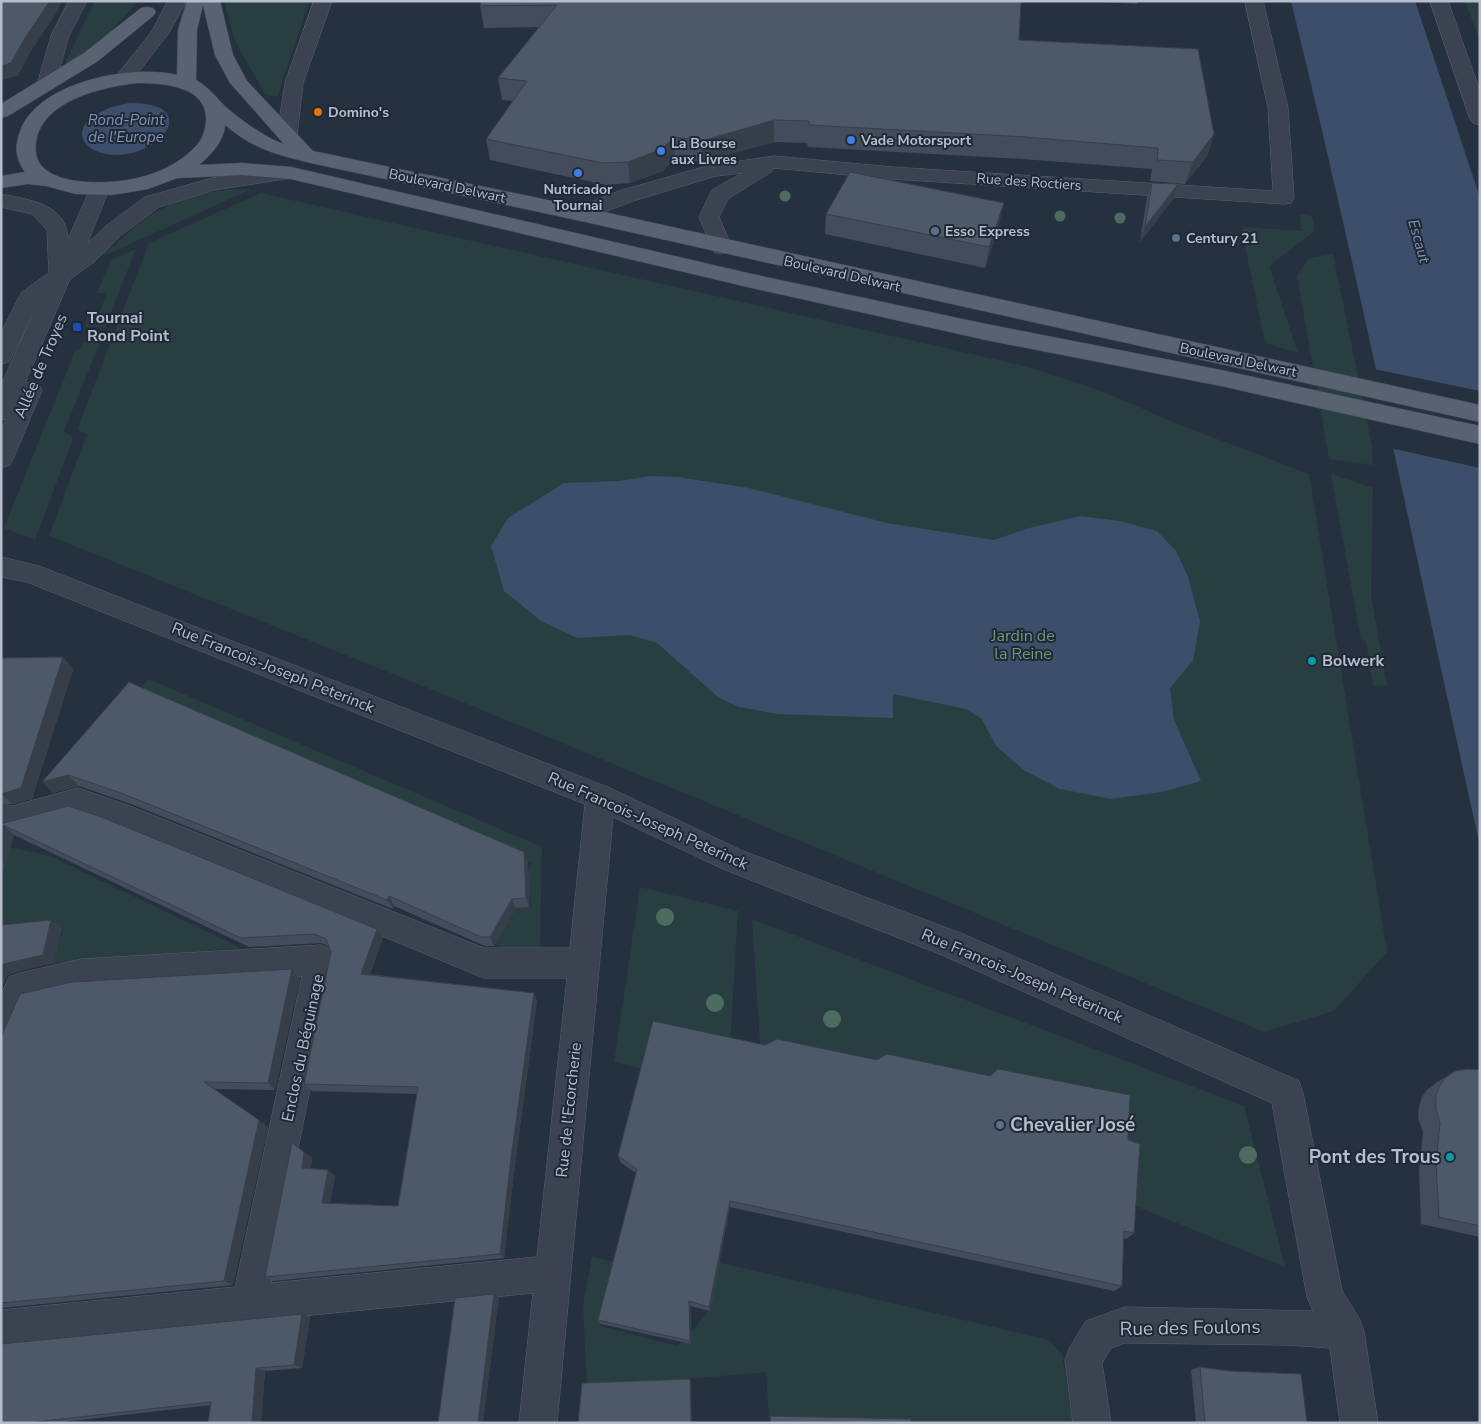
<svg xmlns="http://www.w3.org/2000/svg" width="1481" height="1424" font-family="'Nunito Sans',sans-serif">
<rect width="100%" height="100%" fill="#263140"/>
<g fill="#283e41">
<path d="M95 1H138C117 25 95 51 66 64L65 63Z"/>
<path d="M224 1H309L277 97 265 94 235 41Z"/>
<path d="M1465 1H1480V41Z"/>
<path d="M235 189H252L108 254H103L106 245 115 246C146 210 187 193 235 189Z"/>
<path d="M261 193 1025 366 1099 390 1178 424 1309 474 1387 952 1334 1011 1264 1032 470 705 49 536 87 434 77 430 149 243Z"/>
<path d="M1300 214 1312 216 1315 231 1269 266 1298 353 1265 343 1242 231 1244 227 1302 231Z"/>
<path d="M136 249 105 327H84L90 311H100L107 293H97L111 260Z"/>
<path d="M1333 254 1372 446 1373 465 1329 459 1297 276 1309 258Z"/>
<path d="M87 335H103L64 431 73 438 35 540 4 528 76 349H81Z"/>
<path d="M1331 474 1373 488 1371 595 1387 686 1373 685 1366 641 1361 640Z"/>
<path d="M148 679 542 847 540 952 525 954 495 944 514 907 530 906 527 872 532 864 420 819 135 695Z"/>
<path d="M10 847 50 856 241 948 52 964 63 930 1 936V886Z"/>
<path d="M640 887 738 911 730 1046 647 1070 614 1062Z"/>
<path d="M752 919 1244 1106 1285 1267 1128 1203 761 1058Z"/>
<path d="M592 1257 616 1262 600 1326 678 1346 707 1314 717 1262 1049 1340 1062 1354 1073 1423H908L769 1419 766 1372 587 1388 583 1305Z"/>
</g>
<g fill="#3c4e69">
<path d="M1291 1H1415L1480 198V846C1417 564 1360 282 1291 1Z"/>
<path d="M130 103C207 103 156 163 106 154 83 150 72 131 94 116 105 108 118 105 130 103Z"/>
<path d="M651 476 678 477 749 488 887 523 994 540 1029 528 1080 516 1120 521 1157 531 1176 551 1188 577 1200 621 1193 661 1170 688 1174 720 1201 781 1162 792 1111 799 1060 789 1025 771 996 746 982 719 966 709 893 694V718L777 714 739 707 719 698 657 643 630 635 577 638 541 621 504 591 491 546 508 518 564 483 619 481Z"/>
</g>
<path fill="#263140" d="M1374 369 1480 391V468L1390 448Z"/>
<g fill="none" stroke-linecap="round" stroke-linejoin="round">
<g stroke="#58616e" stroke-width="1">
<g id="minor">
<path d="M69 1H87L69 36 55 85 53 89 46 91 39 89 37 85 51 36Z"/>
<path d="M168 1H186L169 33 130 83 123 85 116 83 114 79 152 31Z"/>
<path d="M314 1H332L303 83 297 135 294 139 287 141 280 139 277 135 285 83Z"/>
<path d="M1245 1H1263L1288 108 1294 198 1291 203 1284 204 892 179 774 168 771 172 728 199 719 217 732 247 728 252 721 254 714 252 699 217 712 190 742 173 716 176 633 201 581 221 574 219 571 214 574 209 619 191 707 166 774 156 892 167 1273 191 1268 108Z"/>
<path d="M1430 1H1448L1480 91V125L1473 123 1470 119Z"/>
<path d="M291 167 298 169 301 173 298 177 214 190 159 207 120 236 94 262 70 279 25 383 30 382 38 384 42 390 13 459 10 465 1 468V430L6 419 1 420V385L34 312 9 362 1 364V333L19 297 22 292 49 273 47 230 32 214 1 207V194C29 200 66 203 68 239L92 185 99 184 106 185 109 190 87 244 106 226 145 197 212 178Z"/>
<path d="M1 557 39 566 610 788 743 851 963 934 1299 1081 1303 1093 1342 1291 1359 1318 1364 1331 1378 1423H1340L1330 1348 1287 1345 1125 1343 1111 1348 1102 1363 1111 1423H1073L1065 1360 1070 1347 1086 1321 1125 1307 1313 1311 1307 1297 1272 1103 942 955 723 869 613 817 557 1423H519L533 1293 1 1346V1310L235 1287 302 976 82 989 30 1001 12 1044 1 1049V995L9 977 20 973 82 959 321 945 332 950 336 960 271 1283 537 1257 567 978H484L114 826 78 814 12 832H1V806H12L78 788 130 806 484 948H570L585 804 27 582 1 577Z"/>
</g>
</g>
<g stroke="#444c5a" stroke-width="1">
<g id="major">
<path d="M187 1H220L233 55 247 81 313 151 581 207 1480 405V422L581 221 306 162C271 153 253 148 225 125 224 141 211 155 199 165L242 163 291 167 752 274 986 324 1221 370 1480 426V444L1221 386 986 340 752 288 291 179 242 175 177 178 148 189 112 195 76 194 46 186 28 184 1 188V176L25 172C15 158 14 146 21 129 40 82 131 64 177 75L178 30ZM203 5 215 55 230 83 284 144C268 140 230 113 219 100 212 92 206 86 196 80L197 30ZM137 83C163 83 209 86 206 122 205 131 202 140 196 146 169 175 127 184 88 182 72 181 51 178 40 164 36 158 35 149 36 142 42 100 103 87 137 83Z"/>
<path d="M147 7 153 8 156 12 153 16 98 61 8 116 1 118V104L84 53 141 8Z"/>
</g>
</g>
<use href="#minor" fill="#3b4350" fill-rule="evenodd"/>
<use href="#major" fill="#596270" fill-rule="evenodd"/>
</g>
<g fill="#4e6b60">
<circle cx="785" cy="196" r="5.5"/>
<circle cx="1060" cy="216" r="5.5"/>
<circle cx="1120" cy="218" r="5.5"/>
<circle cx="665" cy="917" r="9"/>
<circle cx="715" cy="1003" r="9"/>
<circle cx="832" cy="1019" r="9"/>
<circle cx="1248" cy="1155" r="9"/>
</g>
<g fill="#424c5a">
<path d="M1021 1 1019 40 1214 134 1207 156 1185 184 1150 181 1152 169 1022 159 808 147 807 143 774 142 702 162 675 158 663 171 630 183 606 185 490 160 486 139 513 101 502 100 498 78 539 27 484 28 480 6Z"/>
<path d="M1086 1H1138L1137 4Z"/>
<path d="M1152 183 1178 184 1173 199 1140 242 1147 197Z"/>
<path d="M826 214 999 224 985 268 825 234Z"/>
<path d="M1 658 73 669 32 799 12 804 1 805Z"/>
<path d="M129 682 524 852 528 862 529 907 516 908 494 946H485L394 906 393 909 131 804 79 786 53 793Z"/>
<path d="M1 824 377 929 383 938 370 974 534 993 537 1001 515 1164 504 1258 273 1281 265 1277 304 1152 312 1158 311 1168 335 1176 330 1203 398 1206 417 1094 312 1091 304 1084 331 952 329 947 321 943 249 947 14 835Z"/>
<path d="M292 969 300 978 275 1090 214 1089 268 1127 233 1285 1 1308V1037Z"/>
<path d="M1480 1070V1237L1421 1224 1419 1172 1423 1132 1418 1118 1419 1106 1422 1097 1427 1090 1437 1082 1455 1071Z"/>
<path d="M1128 1140 1134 1233 1126 1239 1123 1238 1122 1286 1114 1291 730 1207 710 1311 691 1306V1344L601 1324 598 1320 636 1173 621 1163 618 1156Z"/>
<path d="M302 1314 310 1317 302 1368 265 1371 261 1423H208L211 1405 54 1423H1Z"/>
<path d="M1200 1367 1307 1423H1196L1191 1370Z"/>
</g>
<g fill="#363e4a">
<path d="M50 1H62L57 12 31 51 18 76 1 80V66L25 38Z"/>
<path d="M774 120V142L702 162V141Z"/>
<path d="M1214 134 1207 156 1185 184 1193 162Z"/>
<path d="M674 137 675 158 663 171 630 183 628 162Z"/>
<path d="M1178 184 1173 199 1140 242 1145 227Z"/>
<path d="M1004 203 999 224 985 268 989 247Z"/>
<path d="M63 657 73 669 32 799 12 804 1 794Z"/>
<path d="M68 775 79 786 53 793 42 782Z"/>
<path d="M3 825 14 835 1 883V830Z"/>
<path d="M524 852 528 862 529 907 526 898Z"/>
<path d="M389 896 394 906 393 909 387 900Z"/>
<path d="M512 899 516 908 494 946 490 937Z"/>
<path d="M51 920 62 929 54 963 20 971 7 976 1 990V965Z"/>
<path d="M377 929 383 938 367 982 361 974Z"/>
<path d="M292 969 300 978 275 1090 268 1083Z"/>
<path d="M534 993 537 1001 515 1164 504 1258 500 1254 511 1158Z"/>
<path d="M259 1120 268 1127 233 1285 224 1281Z"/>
<path d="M304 1152 312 1158 310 1173 302 1168Z"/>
<path d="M328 1170 335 1176 329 1208 322 1203Z"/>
<path d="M730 1201V1207L710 1311 709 1307Z"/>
<path d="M494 1294 499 1298 483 1423H478Z"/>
<path d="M689 1301 691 1306V1344L690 1341Z"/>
<path d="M302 1314 310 1317 302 1368 294 1365Z"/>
<path d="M256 1368 265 1371 261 1423H252Z"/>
<path d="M690 1379 691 1381 692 1423H691Z"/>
</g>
<g fill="#4d5869" stroke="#363e4a">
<path d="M1 1H50L25 38 11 63 1 66Z"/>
<path d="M481 1H1021L1019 40 1198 49 1214 134 1193 162 1157 160 1158 148 1026 137 809 125V121L774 120 702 141 674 137 662 149 628 162 603 163 486 139 527 81 498 78 557 5 480 6Z"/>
<path d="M850 172 1004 203 989 247 826 214Z"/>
<path d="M1152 183 1178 184 1145 227Z"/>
<path d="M63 657 21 788 1 794V658Z"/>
<path d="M129 682 524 852 526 898 512 899 490 937H481L389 896 387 900 121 793 68 775 42 782Z"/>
<path d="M68 806 104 818 377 929 361 974 534 993 511 1158 500 1254 265 1277 292 1143 304 1152 302 1168 328 1170 322 1203 398 1206 418 1087 304 1084 331 952 326 939 314 934 241 938 3 825 1 830V824Z"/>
<path d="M51 920 43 955 8 963 1 965V925Z"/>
<path d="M292 969 268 1083 204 1082 259 1120 224 1281 1 1303V1037L20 994 72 982Z"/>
<path d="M653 1021 765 1045 777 1039 877 1060 887 1054 990 1076 998 1069 1130 1095 1128 1140 1140 1144 1134 1233 1124 1231 1122 1286 730 1201 709 1307 689 1301 690 1341 598 1320 637 1169 618 1156Z"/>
<path d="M1468 1069 1480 1070V1226L1439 1217 1436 1163 1440 1123 1436 1109V1096L1439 1087 1444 1079 1455 1071Z"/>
<path d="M494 1294 478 1423H438L455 1298Z"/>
<path d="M302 1314 294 1365 256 1368 252 1423H208L211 1402 27 1423H1V1344Z"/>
<path d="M1200 1367 1230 1371 1301 1374 1307 1423H1205Z"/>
<path d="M690 1379 691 1423H578L582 1383Z"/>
<path d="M770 1416 911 1419V1423H771Z"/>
</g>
<circle fill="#e8710a" stroke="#1f2836" stroke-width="2" cx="318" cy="112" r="5"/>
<g fill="#3f7fe0" stroke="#1f2836" stroke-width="2">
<circle cx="851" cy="140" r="5"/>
<circle cx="661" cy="151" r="5"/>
<circle cx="578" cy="173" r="5"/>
</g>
<g fill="#5c6f8a" stroke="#1f2836" stroke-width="2">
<circle cx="935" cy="231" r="5"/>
<circle cx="1176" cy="238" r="5"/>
<circle cx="1000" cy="1125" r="5"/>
</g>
<rect fill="#1a4fb4" stroke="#1f2836" stroke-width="2" x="72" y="322" width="10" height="10" rx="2.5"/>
<g fill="#0f9aa8" stroke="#1f2836" stroke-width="2">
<circle cx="1312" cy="661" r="5"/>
<circle cx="1450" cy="1157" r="5"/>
</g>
<g text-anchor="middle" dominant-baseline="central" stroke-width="4" stroke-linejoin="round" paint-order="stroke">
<g font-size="14" font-weight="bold" fill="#b7becb" stroke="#1f2836" text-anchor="start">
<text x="328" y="112">Domino's</text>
<text x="861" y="140">Vade Motorsport</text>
<text x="671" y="143">La Bourse<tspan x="671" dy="16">aux Livres</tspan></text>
<text x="578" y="189" text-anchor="middle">Nutricador<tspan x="578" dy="16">Tournai</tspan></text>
<text x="945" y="231">Esso Express</text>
<text x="1186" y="238">Century 21</text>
</g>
<g font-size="14" fill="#b7becb" stroke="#1f2836">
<text transform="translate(1029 182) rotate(4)">Rue des Roctiers</text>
<text transform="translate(447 186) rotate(12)">Boulevard Delwart</text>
<text transform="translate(842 274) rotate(13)">Boulevard Delwart</text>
<text transform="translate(1238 360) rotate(12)">Boulevard Delwart</text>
</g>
<g font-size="15" font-style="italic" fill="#7f94b2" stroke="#1f2836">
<text x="126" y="120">Rond-Point<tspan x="126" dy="17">de l'Europe</tspan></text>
<text transform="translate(1419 241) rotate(74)">Escaut</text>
</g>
<g font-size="16" font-weight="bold" fill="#b7becb" stroke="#1f2836" text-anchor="start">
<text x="87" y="318">Tournai<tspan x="87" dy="18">Rond Point</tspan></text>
<text x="1322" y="661">Bolwerk</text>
</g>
<g font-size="16" fill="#b7becb" stroke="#1f2836">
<text transform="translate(41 366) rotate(-67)">Allée de Troyes</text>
<text transform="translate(273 668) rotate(22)">Rue Francois-Joseph Peterinck</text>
<text transform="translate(648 821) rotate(24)">Rue Francois-Joseph Peterinck</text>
<text transform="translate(1022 976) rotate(23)">Rue Francois-Joseph Peterinck</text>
<text transform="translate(303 1048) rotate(-78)">Enclos du Béguinage</text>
<text transform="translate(569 1110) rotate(-84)">Rue de l'Ecorcherie</text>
</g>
<g font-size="16" fill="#6f9b7a" stroke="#1f2836">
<text x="1023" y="636">Jardin de<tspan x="1023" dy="18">la Reine</tspan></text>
</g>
<g font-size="19" font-weight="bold" fill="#b7becb" stroke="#1f2836" text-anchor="start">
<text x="1010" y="1125">Chevalier José</text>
<text x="1440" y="1157" text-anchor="end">Pont des Trous</text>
</g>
<g font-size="19" fill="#b7becb" stroke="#1f2836">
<text transform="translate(1190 1328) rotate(-1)">Rue des Foulons</text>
</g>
</g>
<rect width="1481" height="1424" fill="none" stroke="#b7becb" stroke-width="5"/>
</svg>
